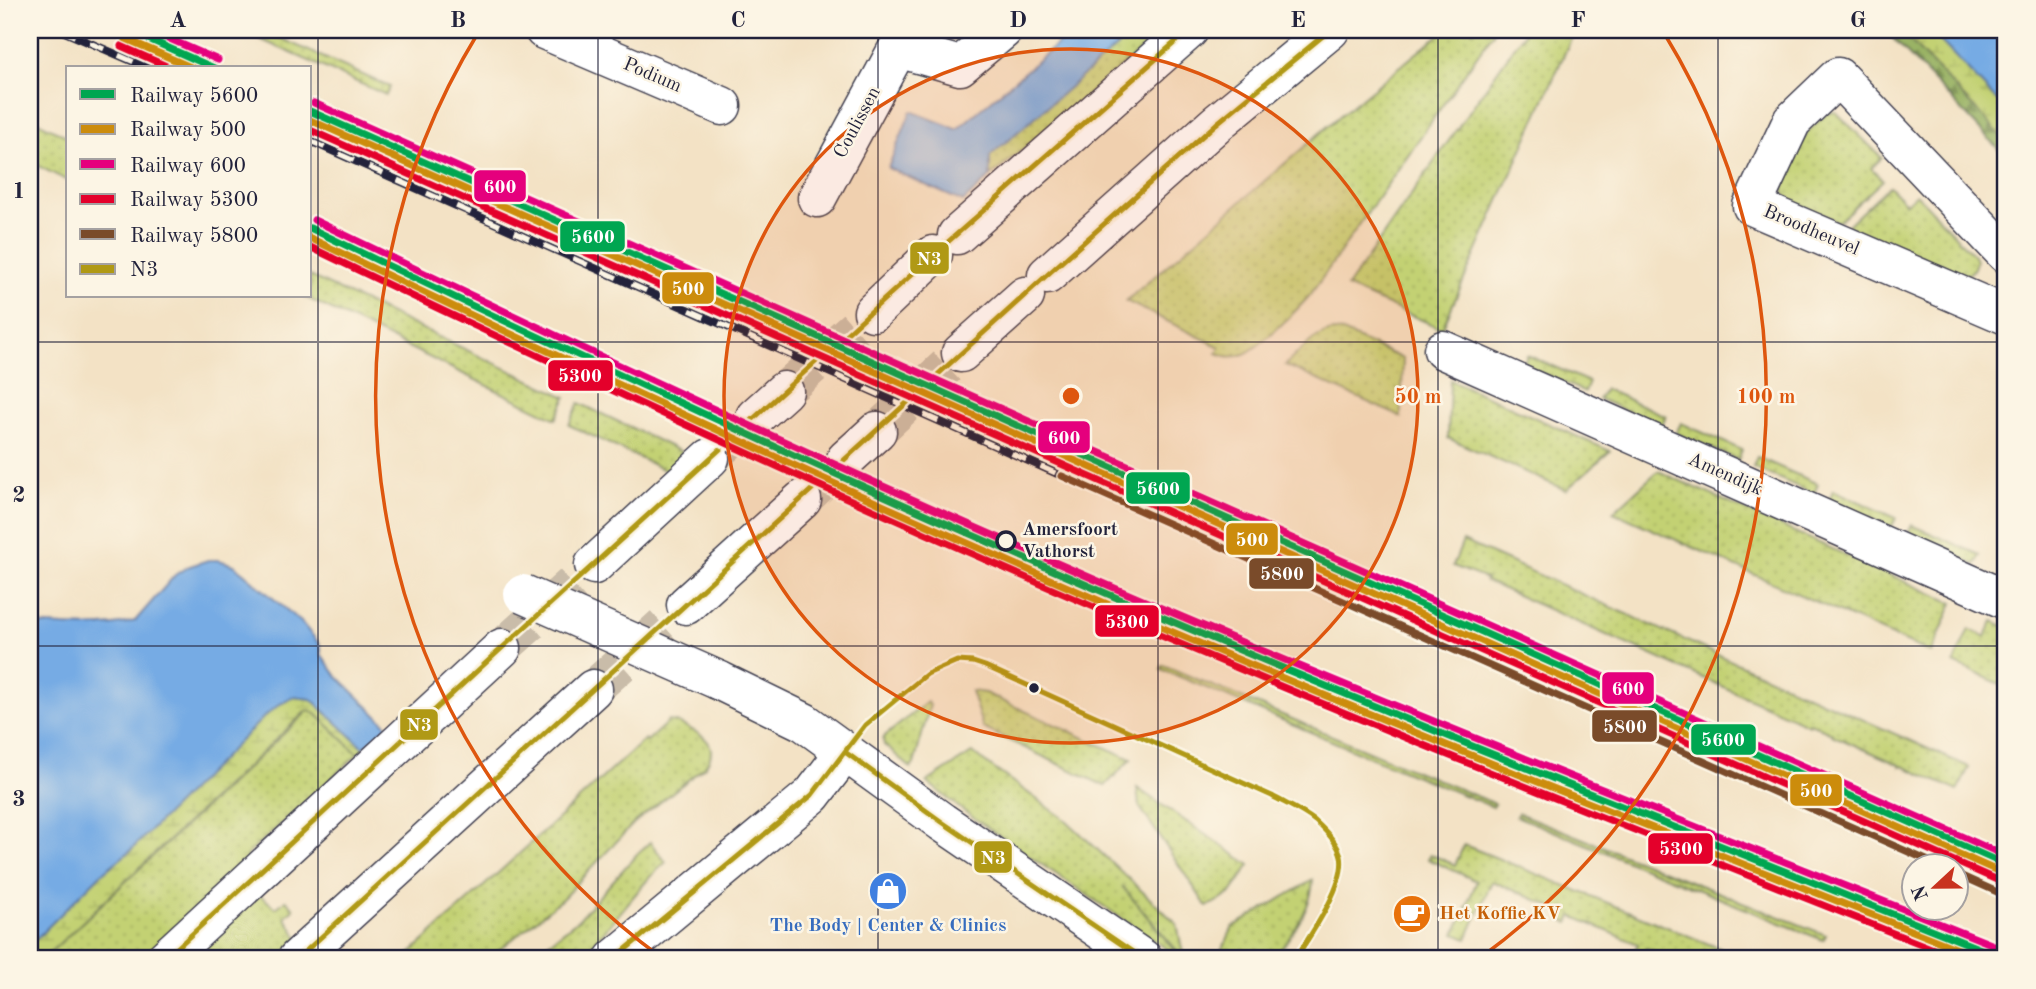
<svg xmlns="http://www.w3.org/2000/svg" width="2036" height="989" font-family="'Old Standard TT',serif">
<defs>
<pattern id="grass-dots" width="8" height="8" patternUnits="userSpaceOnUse" patternTransform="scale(1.75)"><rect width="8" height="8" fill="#c3d173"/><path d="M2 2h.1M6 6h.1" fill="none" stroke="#a7b364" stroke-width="1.8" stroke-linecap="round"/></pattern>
<pattern id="forest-firs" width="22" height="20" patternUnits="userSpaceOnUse" patternTransform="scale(1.75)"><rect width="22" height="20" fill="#9ab365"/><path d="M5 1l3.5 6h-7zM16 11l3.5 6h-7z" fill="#7d9154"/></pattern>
<pattern id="wetland-marsh" width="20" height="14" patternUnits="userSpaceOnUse" patternTransform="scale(1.75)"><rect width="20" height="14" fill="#c3d173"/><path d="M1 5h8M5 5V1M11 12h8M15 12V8" fill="none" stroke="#a7b364"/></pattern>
</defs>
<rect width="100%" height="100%" fill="#fcf5e5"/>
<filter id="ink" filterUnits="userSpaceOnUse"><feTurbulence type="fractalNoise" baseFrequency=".0143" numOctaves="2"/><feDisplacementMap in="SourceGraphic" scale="14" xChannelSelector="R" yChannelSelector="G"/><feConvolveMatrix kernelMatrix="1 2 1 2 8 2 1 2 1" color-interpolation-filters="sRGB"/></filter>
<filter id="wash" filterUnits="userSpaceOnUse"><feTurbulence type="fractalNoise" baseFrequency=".00686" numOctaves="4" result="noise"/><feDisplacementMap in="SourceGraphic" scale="28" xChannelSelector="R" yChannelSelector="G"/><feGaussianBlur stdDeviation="1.57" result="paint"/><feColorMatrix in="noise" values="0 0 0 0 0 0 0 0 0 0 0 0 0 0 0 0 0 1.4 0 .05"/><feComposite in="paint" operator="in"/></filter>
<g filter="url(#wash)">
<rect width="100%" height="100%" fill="#f3e2c5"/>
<g fill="url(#grass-dots)" stroke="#727a57" stroke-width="2">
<path d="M239 30H262L390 87 386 95Z"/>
<path d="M1136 30H1165L990 177 989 156Z"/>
<path d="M1445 30H1495L1311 294C1299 308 1260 348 1244 354 1235 358 1226 357 1217 353L1220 347 1126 301 1342 114Z"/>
<path d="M1526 30H1575L1442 329 1347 287Z"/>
<path d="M1836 112 1882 158 1871 168 1883 180 1838 222 1790 201C1784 196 1783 192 1784 184L1807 132 1827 113Z"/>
<path d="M30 118 68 137V181L30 162Z"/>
<path d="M1889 186 1906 203 1916 194 1974 256 1976 261C1974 272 1969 277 1958 275L1847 226Z"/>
<path d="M310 276 566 397 556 419 303 296H310Z"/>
<path d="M1334 331 1343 332 1403 359 1401 417 1285 365C1300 352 1314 333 1334 331Z"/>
<path d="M1527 355 1589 382 1585 392 1523 365Z"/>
<path d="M1450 380 1610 451 1566 490 1448 438Z"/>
<path d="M1605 389 1666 416 1661 426 1599 399Z"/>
<path d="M579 403 686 454 667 471 569 425Z"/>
<path d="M1681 423 1742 450 1738 460 1676 433Z"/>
<path d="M1757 457 1818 484 1814 494 1753 467Z"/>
<path d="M1658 471 1953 603 1931 653 1613 512Z"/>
<path d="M1833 490 1896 518 1891 528 1829 501Z"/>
<path d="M1912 525 1980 555 1975 565 1907 535Z"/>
<path d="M1463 541 1969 767 1958 791 1903 766 1900 767V765L1832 735V733L1810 723 1809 725 1485 581 1486 579 1453 566Z"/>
<path d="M1993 621 2006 627V687L1954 663 1969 629 1986 637Z"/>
<path d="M1163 665 1495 804 1493 807 1382 762 1161 669Z"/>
<path d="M971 691 985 693 1131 759 1105 786 983 728Z"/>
<path d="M927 702 930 705 914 764 911 768 884 745 883 740 885 736Z"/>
<path d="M309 710 315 713 358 754 246 856 249 859 211 899 146 959H43Z"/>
<path d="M669 721 675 723 676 722C695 731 725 742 704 767L634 823 563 898 488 959H404L645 739 647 741Z"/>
<path d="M972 753 1066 820 1177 924 1184 959 1122 886 1182 959 998 835 961 809 927 782Z"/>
<path d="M1137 788 1250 865 1230 894 1207 907 1139 806Z"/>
<path d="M1518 813 1826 935 1823 940 1516 816Z"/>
<path d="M650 842 666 862 649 878 587 952 578 959H528L579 919 637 854Z"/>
<path d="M1464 845 1492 856 1746 959H1673L1646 948 1642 956 1634 952 1638 944 1572 916 1569 923 1561 920 1564 912 1492 881 1467 939 1455 934 1477 881 1428 859 1430 854 1455 865Z"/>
<path d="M1313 880C1311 912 1291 934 1274 959H1218L1233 927Z"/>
<path d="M257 893 276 908 286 900 294 908 285 917 299 939 277 959H185Z"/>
</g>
<path fill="url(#forest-firs)" stroke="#5e6a50" stroke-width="2" d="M1885 30H1900L2006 141V157Z"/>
<g fill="url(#wetland-marsh)" stroke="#727a57" stroke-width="2">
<path d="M1900 30H1930L2006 110V141Z"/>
<path d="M294 697 311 699 316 703 364 748 358 754 315 713 309 710 305 712 43 959H30V945L101 874 129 852 265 716 280 704Z"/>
</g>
<g fill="#76abe4" stroke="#4c6690" stroke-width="2">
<path d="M1074 30H1136L990 156V177L963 202 888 168 911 111 957 129Z"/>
<path d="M1930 30H2001L2006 35V110Z"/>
<path d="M208 560H219L234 565 301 622 318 642 321 647V654L336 675 388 726 364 748 311 699 294 697 280 704 265 716 129 852 101 874 30 945V624C64 626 102 630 135 621L175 575 187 567Z"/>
</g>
</g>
<g filter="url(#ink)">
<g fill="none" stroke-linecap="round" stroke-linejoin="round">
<g stroke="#c9bca9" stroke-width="38" stroke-dasharray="38 19" stroke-linecap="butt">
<path d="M784 391 873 312"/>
<path d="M877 431 961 353"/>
<path d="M710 458 755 417"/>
<path d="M802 500 846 459"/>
<path d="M502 648 594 565"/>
<path d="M593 689 686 605"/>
</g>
<g stroke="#413f50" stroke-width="41">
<g id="minor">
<path d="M544 30 722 106"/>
<path d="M898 48 960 66 1003 30"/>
<path d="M817 198 898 48 906 30"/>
<path d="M2006 254 1838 77 1792 121 1752 206 2006 315"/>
<path d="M1443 350 2006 600"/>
<path d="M718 680 804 722 942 822 1143 959"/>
<path d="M614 959 812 795 845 752"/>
</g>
</g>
<g stroke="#413f50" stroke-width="41">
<g id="major">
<path d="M957 235 1189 30"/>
<path d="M1047 275 1216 124 1330 30"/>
<path d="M873 312 933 255"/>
<path d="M961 353 1025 296"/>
<path d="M755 417 784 391"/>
<path d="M846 459 877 431"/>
<path d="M594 565 710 458"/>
<path d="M686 605 802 500"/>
<path d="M165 959 502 648"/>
<path d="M297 959 593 689"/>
</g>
</g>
<use href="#minor" stroke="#fff" stroke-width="38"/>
<use href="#major" stroke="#fff" stroke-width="38"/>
<g stroke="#22223b" stroke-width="8">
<g id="rail">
<path d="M60 30 148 68"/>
<path d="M310 141 1062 476"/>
</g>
</g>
<use href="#rail" stroke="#fcf5e5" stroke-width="5" stroke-dasharray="16" stroke-linecap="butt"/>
<g stroke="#413f50" stroke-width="41" stroke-linecap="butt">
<path id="minor-bridge" d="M523 594 718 680"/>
</g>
<use href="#minor-bridge" stroke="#fff" stroke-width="38"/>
<g stroke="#fcf5e5" stroke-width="10">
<g id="bus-1">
<path d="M845 752 942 822 1143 959"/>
<path d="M165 959 502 648 933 255 1189 30"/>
<path d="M297 959 1047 275 1216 124 1330 30"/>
<path d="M614 959 812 795 865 725 927 674 957 661 973 662 985 666 1272 796C1286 804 1303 811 1315 821 1324 829 1338 843 1341 856 1347 883 1310 936 1295 959"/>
</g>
</g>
<use href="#bus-1" stroke="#b09915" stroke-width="5"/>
<g stroke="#fcf5e5" stroke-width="12">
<g id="rail-1">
<path d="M128 30 214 68"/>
<path d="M310 111 2006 865"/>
<path d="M310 228C594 365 881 498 1171 621 1448 739 1727 848 2006 959"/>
</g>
</g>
<g stroke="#fcf5e5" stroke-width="12">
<g id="rail-2">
<path d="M124 38 193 68"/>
<path d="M310 120 2002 873"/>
<path d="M310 238C593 374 878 507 1168 630 1438 744 1711 851 1983 959"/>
</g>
</g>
<g stroke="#fcf5e5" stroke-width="12">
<g id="rail-3">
<path d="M149 30 218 60"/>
<path d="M314 103 2006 856"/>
<path d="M314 220C598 357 883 490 1173 613 1449 730 1728 839 2006 950"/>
</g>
</g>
<g stroke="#fcf5e5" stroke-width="12">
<g id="rail-4">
<path d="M121 46 171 68"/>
<path d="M310 130 1999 881"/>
<path d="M310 247C592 383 876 515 1164 637 1427 749 1694 854 1959 959"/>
</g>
</g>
<g stroke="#fcf5e5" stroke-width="12">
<g id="rail-5">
<path d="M1062 476 1940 866"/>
<path d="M1955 873 2006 896"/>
</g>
</g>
<use href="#rail-1" stroke="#00a651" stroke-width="7"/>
<use href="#rail-2" stroke="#cc8c0c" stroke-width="7"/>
<use href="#rail-3" stroke="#e5007d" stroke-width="7"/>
<use href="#rail-4" stroke="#e4002b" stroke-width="7"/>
<use href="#rail-5" stroke="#7a4b2a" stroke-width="7"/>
</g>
</g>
<path fill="none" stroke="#22223b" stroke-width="2" stroke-opacity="0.55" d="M318 30V959M598 30V959M878 30V959M1158 30V959M1438 30V959M1718 30V959M30 342H2006M30 646H2006"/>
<circle cx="1071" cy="396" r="347" fill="#de560e" fill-opacity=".12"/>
<g fill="none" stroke="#de560e" stroke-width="3.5">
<circle cx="1071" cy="396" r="347"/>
<path d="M662 958A695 695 0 0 1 478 33M1664 33A695 695 0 0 1 1480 958"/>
</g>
<defs>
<g id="shop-disc" transform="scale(2.0125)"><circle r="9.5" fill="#3f7fe0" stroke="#fcf5e5"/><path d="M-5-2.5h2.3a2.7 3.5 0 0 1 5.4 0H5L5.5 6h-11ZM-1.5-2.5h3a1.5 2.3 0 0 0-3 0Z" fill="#fff"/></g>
<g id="cafe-disc" transform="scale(2.0125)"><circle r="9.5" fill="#e8710a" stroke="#fcf5e5"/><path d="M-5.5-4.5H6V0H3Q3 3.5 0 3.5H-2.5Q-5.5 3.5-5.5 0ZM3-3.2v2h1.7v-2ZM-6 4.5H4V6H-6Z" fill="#fff"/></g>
</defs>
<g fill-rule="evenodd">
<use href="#shop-disc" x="888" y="891"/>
<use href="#cafe-disc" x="1412" y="914"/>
</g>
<circle fill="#fcf5e5" stroke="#22223b" stroke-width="3.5" cx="1006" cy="541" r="9"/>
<circle fill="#22223b" stroke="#fcf5e5" stroke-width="2.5" cx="1034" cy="688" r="6"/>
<g text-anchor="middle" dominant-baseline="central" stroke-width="5" stroke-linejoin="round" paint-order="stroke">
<g font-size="19" fill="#22223b" stroke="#fcf5e5">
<text transform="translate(652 76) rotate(23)">Podium</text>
<text transform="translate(858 123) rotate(-62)">Coulissen</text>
<text transform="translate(1811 231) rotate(23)">Broodheuvel</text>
<text transform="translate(1725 475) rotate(24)">Amendijk</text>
</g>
<g font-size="19" font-weight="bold" fill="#22223b" stroke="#fcf5e5" text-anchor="start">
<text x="1022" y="530">Amersfoort<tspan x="1022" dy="22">Vathorst</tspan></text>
</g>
<g font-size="19" font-weight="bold" fill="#c56008" stroke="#fcf5e5" text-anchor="start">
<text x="1439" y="914">Het Koffie KV</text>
</g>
<g font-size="19" font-weight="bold" fill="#366cbe" stroke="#fcf5e5">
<text x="888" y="926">The Body | Center &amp; Clinics</text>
</g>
</g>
<circle cx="1071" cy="396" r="10" fill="#de560e" stroke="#fcf5e5" stroke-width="3.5"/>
<g font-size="21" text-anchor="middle" font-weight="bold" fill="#de560e" stroke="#fcf5e5" stroke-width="5" stroke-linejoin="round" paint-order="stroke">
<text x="1418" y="403">50 m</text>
<text x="1766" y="403">100 m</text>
</g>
<g stroke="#fcf5e5" stroke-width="2.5">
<rect x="473" y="169" width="54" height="34" rx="7" fill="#e5007d"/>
<rect x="559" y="220" width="67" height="33" rx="7" fill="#00a651"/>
<rect x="909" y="241" width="41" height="34" rx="7" fill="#b09915"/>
<rect x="661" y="271" width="54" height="34" rx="7" fill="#cc8c0c"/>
<rect x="547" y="359" width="67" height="33" rx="7" fill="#e4002b"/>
<rect x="1037" y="420" width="54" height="34" rx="7" fill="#e5007d"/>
<rect x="1125" y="471" width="66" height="34" rx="7" fill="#00a651"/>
<rect x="1225" y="522" width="54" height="34" rx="7" fill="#cc8c0c"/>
<rect x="1248" y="557" width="67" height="33" rx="7" fill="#7a4b2a"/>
<rect x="1094" y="604" width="66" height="34" rx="7" fill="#e4002b"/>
<rect x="1601" y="671" width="54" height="34" rx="7" fill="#e5007d"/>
<rect x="399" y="708" width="40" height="33" rx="7" fill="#b09915"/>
<rect x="1591" y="709" width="67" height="34" rx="7" fill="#7a4b2a"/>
<rect x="1690" y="723" width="67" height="33" rx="7" fill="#00a651"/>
<rect x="1789" y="773" width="54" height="34" rx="7" fill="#cc8c0c"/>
<rect x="1647" y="832" width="67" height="33" rx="7" fill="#e4002b"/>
<rect x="973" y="840" width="40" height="34" rx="7" fill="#b09915"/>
</g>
<g font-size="19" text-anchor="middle" font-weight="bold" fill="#fff">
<text x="500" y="193">600</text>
<text x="593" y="243">5600</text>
<text x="929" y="265">N3</text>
<text x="688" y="295">500</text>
<text x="580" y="382">5300</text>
<text x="1064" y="444">600</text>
<text x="1158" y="495">5600</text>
<text x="1252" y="546">500</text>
<text x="1282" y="580">5800</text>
<text x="1127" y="628">5300</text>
<text x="1628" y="695">600</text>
<text x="419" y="731">N3</text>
<text x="1625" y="733">5800</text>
<text x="1723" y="746">5600</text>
<text x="1816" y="797">500</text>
<text x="1681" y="855">5300</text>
<text x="993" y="864">N3</text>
</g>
<rect width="2036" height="989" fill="none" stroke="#fcf5e5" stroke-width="77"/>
<rect x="66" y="66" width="245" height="231" fill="#fcf5e5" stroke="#a5a1a1" stroke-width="2"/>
<rect x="80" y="89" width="35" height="10" fill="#00a651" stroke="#a5a1a1" stroke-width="2"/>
<text x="130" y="102" font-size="21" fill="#22223b">Railway 5600</text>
<rect x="80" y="124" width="35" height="10" fill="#cc8c0c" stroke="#a5a1a1" stroke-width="2"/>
<text x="130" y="136" font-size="21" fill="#22223b">Railway 500</text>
<rect x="80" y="159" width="35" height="10" fill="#e5007d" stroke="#a5a1a1" stroke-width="2"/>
<text x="130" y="172" font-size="21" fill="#22223b">Railway 600</text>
<rect x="80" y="194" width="35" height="10" fill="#e4002b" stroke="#a5a1a1" stroke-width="2"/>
<text x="130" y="206" font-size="21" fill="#22223b">Railway 5300</text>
<rect x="80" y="229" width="35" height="10" fill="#7a4b2a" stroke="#a5a1a1" stroke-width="2"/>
<text x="130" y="242" font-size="21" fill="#22223b">Railway 5800</text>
<rect x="80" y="264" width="35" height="10" fill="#b09915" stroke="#a5a1a1" stroke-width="2"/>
<text x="130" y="276" font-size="21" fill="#22223b">N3</text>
<g transform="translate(1935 887) rotate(248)"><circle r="33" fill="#fcf5e5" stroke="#a5a1a1" stroke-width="2"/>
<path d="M0-5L12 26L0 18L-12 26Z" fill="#c8321e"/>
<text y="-10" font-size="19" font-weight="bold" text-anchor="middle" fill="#22223b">N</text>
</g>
<rect x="38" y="38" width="1959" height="912" fill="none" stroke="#22223b" stroke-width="2.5"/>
<g font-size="23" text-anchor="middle" font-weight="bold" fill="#22223b">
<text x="178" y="27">A</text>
<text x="458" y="27">B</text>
<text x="738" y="27">C</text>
<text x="1018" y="27">D</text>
<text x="1298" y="27">E</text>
<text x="1578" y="27">F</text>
<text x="1858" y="27">G</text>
<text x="19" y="198">1</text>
<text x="19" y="502">2</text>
<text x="19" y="806">3</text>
</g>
</svg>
